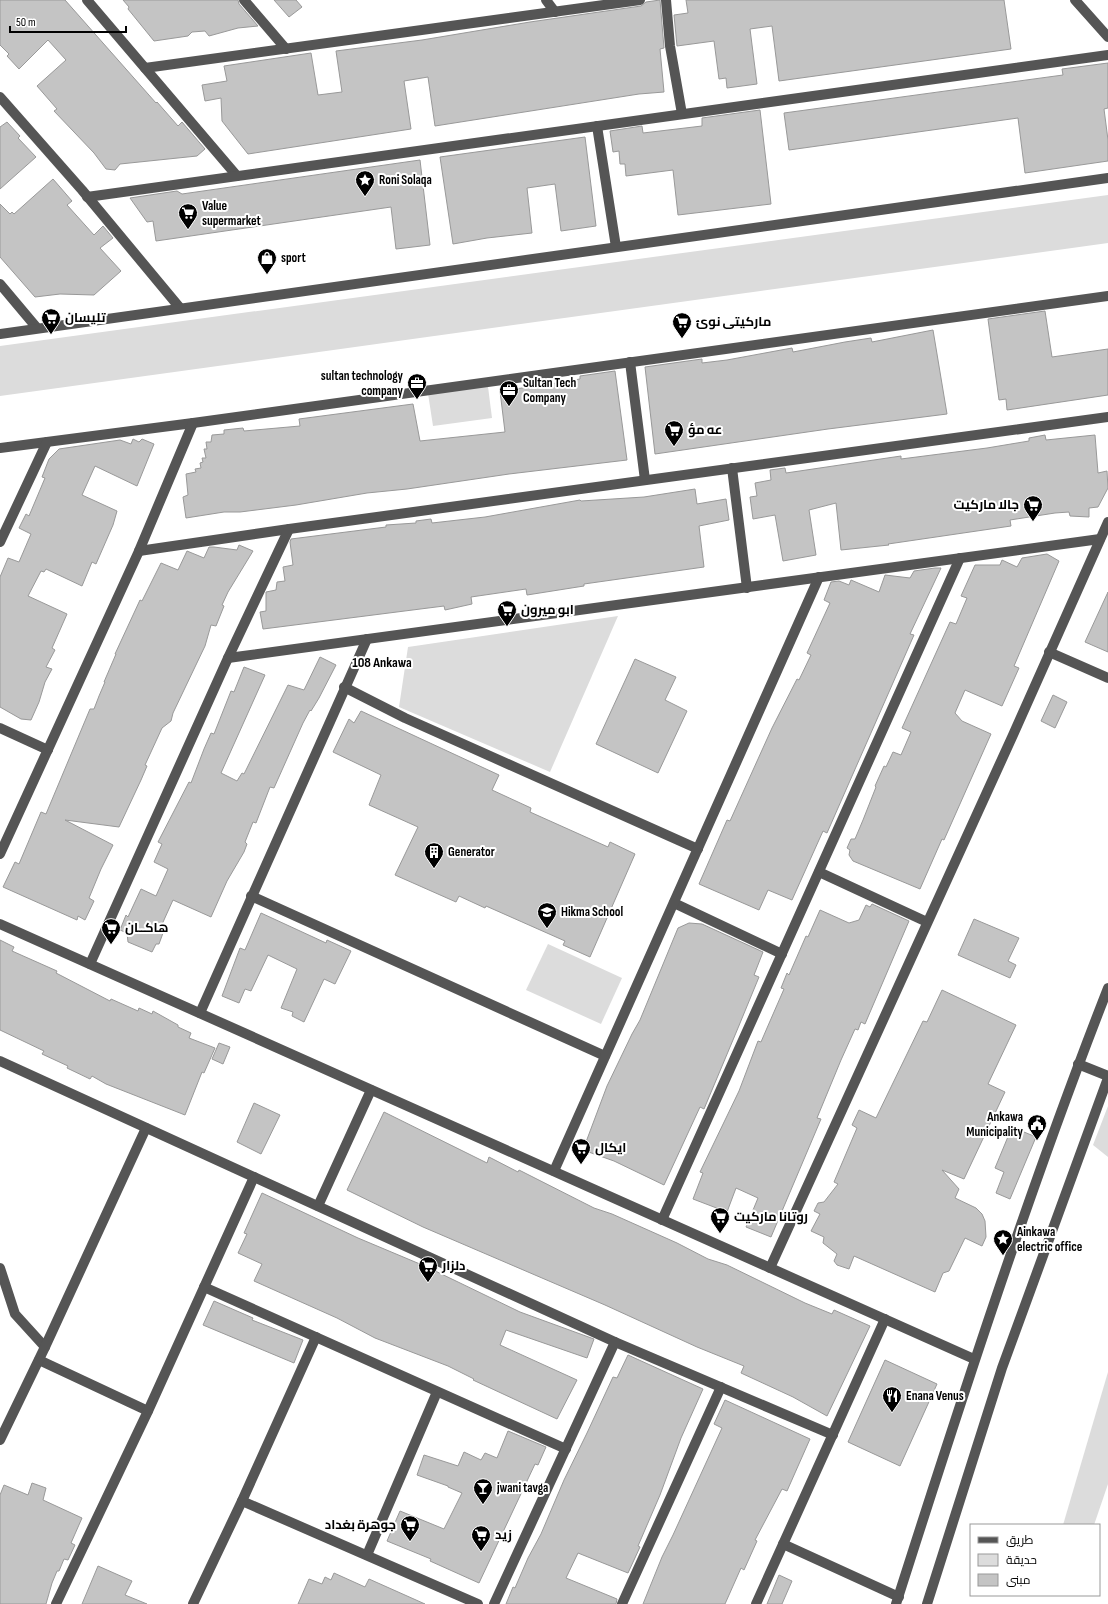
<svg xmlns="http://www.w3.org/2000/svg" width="1108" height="1604" font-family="'Sofia Sans Condensed',Cairo,sans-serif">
<rect width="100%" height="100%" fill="#fff"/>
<g fill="#dcdcdc">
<path d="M1108 195V243L0 396V346Z"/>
<path d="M487 379 492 418 433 426 427 387Z"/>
<path d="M618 616 550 772 399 707 408 647Z"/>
<path d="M548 944 622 978 601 1024 526 990Z"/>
<path d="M1108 1106V1157L1093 1145Z"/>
<path d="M1108 1372V1484L1094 1525H1063Z"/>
</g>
<g fill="#c4c4c4" stroke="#999">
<path d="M0 0H65L156 103 157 102 178 126 182 122 205 149 197 156 120 164 115 170 106 169 94 153 54 111 57 109 37 86 66 60 48 40 19 69 7 56 9 54 0 45Z"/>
<path d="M123 0H238L239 4 258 26 238 28 209 36 205 31 192 32 188 36 154 41 128 9 129 7Z"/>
<path d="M274 0H296L302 7 289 17Z"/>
<path d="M660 0 664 48 660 49 664 92 639 94 435 126 428 77 404 81 411 129 248 154 222 121 221 98 205 101 202 85 227 81 224 66 311 53 318 95 342 92 336 51 422 40 530 22 641 6 646 2Z"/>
<path d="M686 0H1004L1011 49 779 81 772 26 750 29 757 84 727 88 726 78 719 79 714 41 677 46 674 15 688 13Z"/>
<path d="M1108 63V108L1104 109 1108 140V161L1025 173 1018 118 789 150 784 113 1063 75 1062 69Z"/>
<path d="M760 110 771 204 678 215 673 170 626 176 625 164H620L619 151 613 152 610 131 642 126 643 133 702 126V118Z"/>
<path d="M7 122 20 136 18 138 36 157 0 189V127Z"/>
<path d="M585 137 596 226 561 231 555 184 527 188 532 233 487 238 453 244 440 157Z"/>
<path d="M420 160 430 245 396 249 391 207 156 241 153 221 147 222 130 198 177 191 182 194Z"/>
<path d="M53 179 72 201 67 205 94 235 103 226 113 238 100 248 121 271 94 295 60 294 35 297 0 257V204L10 214 12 212 14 214Z"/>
<path d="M1045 311 1052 357 1108 349V395L1007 410 1006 399 999 400 988 319Z"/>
<path d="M933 330 947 414 828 429 655 454 645 367 702 359V363L727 360 792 348 793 352 845 342 871 338 872 342Z"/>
<path d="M615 371 627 460 509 474 407 489 367 493 296 505 240 512H224L186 518 183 497 188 495 186 474 196 472 195 469 201 468 200 463 203 462 202 458H206L204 449H207L206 442H211L212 435 224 434V430L243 428 244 431 300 426 299 419 413 404 420 441 505 432 500 391 544 385 580 379V376Z"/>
<path d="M1045 435 1046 440 1095 435 1098 473 1107 471 1108 488 1098 507 1089 508V517L1070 516 1069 512 1055 513 1010 520 1011 526 888 544 889 545 841 550 836 503 809 510 816 555 783 561 775 515 753 519 750 497 757 496 755 483 771 480 770 470 785 468 786 473 901 456V459L987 448 1029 441V438Z"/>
<path d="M133 439 139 442 142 439 154 444 137 486 95 466 82 495 117 511 113 525 96 564 92 562 82 586 46 569 44 572 41 571 28 596 67 614 52 648 55 650 46 667 52 669 45 682 39 702 31 720 21 719 0 707V577L8 558 19 562 31 534 19 528 26 514 29 516 45 478 42 477 49 459 59 449 120 440 131 444Z"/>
<path d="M695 489 697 504 726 499 729 520 699 526 704 567 598 582 584 584V586L527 595 526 589 471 597 472 604 445 610 444 606 263 629 260 612 266 611V592L276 590 277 582 285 581 283 567 293 565 290 542 291 539 386 527V525L416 523V521L431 519 432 523 485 517 580 500 581 501 644 497Z"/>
<path d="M239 545 253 551 228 592 222 605 224 606 216 626 211 625 205 646 173 713 171 721 162 728 145 765 147 766 141 780 119 827 65 820 113 845 101 869 89 898 94 901 85 920 78 916 77 920 3 887 15 862 19 864 41 812 46 814 90 709H94L99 696 105 682H104L116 654H115L140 600 142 601 161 563 178 570 187 551 204 558 209 547H214L237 550Z"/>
<path d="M1047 554 1059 561 1014 666 1019 668 1002 706 965 690 955 713 962 721 991 734 944 840 942 839 920 889 853 861 849 855 850 850 847 848 851 839H855L863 820 876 787 875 786 884 766 886 767 893 752 901 755 911 732 902 728 950 622 956 624 967 598 961 596 975 565H1000L1002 560 1017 567 1022 558Z"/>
<path d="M935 568H941L910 634 914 635 827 833 823 831 792 900 768 890 759 910 699 884 727 820 730 821 772 728 797 679 799 680 811 655 807 653 830 603 824 600 831 582 839 581 849 585 851 580 879 592 885 575 910 578 914 571Z"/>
<path d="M1108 592V652L1085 642Z"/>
<path d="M320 657 336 665 319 698 311 711 310 710 303 723 274 788 270 787 256 823 253 822 245 842 247 844 244 852 227 881 211 917 173 900 159 931 163 933 159 944H156L152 952 128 942 127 933 120 930 126 915 128 917 141 889 156 896 168 869 154 862 162 844 158 842 189 782 191 783 204 749 211 733 214 734 231 691 234 692 244 667 265 675 221 773 237 781 242 773 244 774 288 685 304 690Z"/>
<path d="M635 659 676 677 665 700 687 711 658 773 596 744Z"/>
<path d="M1053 695 1067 702 1055 728 1041 721Z"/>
<path d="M361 711 499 775 492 790 531 808 530 812 608 847 610 842 635 854 590 957 563 945 565 941 486 906 485 908 459 896 456 902 395 875 418 827 369 805 381 775 333 752 349 719 354 723Z"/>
<path d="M872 904 909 921 865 1024 861 1022 858 1030 855 1029 841 1060 817 1118 821 1119 771 1237 746 1227 758 1198 736 1188 727 1212 693 1199 703 1173 700 1172 739 1091 758 1041 761 1042 767 1028 784 989 781 988 787 973 789 975 806 936 808 937 820 910 849 923 859 920 866 905 870 907Z"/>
<path d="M261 913 326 943 327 940 351 951 335 984 324 979 304 1022 292 1016 293 1012 281 1008 297 969 268 955 251 991 245 989 239 1003 222 996 240 948 245 950Z"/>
<path d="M974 919 1019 938 1008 961 1016 965 1010 978 958 955Z"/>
<path d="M689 923 702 924 763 952 754 975 759 977 738 1028 704 1109 700 1107 664 1185 614 1161 583 1150 607 1086 632 1034 640 1020 678 928Z"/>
<path d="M0 940 14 947 12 951 57 971 56 973 110 1001 111 999 138 1011 139 1008 152 1014 153 1011 178 1025V1027L191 1033 189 1038 215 1048 204 1073 202 1072 185 1115 106 1084 92 1076 90 1079 67 1068 68 1066 42 1054 44 1051 0 1030Z"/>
<path d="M942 990 1016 1025 988 1084 1005 1092 964 1179 942 1170 959 1189 955 1198 976 1208 982 1214 985 1221 986 1237 982 1246 965 1238 949 1271 943 1273 935 1292 854 1256 849 1269 837 1265 834 1261 837 1254 823 1243 824 1237 811 1231 820 1214 814 1211 818 1203 824 1202 838 1184 834 1182 857 1128 852 1125 859 1110 876 1118 923 1021 927 1022Z"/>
<path d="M219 1043 230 1047 223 1064 212 1059Z"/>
<path d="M254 1103 280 1115 261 1154 237 1142Z"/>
<path d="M384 1112 487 1163 489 1157 518 1172 519 1170 594 1208 612 1214 677 1243 708 1259 727 1265 805 1303 832 1314 834 1310 870 1326 827 1416 793 1397 741 1373 744 1366 697 1347 605 1305 423 1227 347 1190Z"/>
<path d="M1012 1127 1036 1137 1010 1199 996 1193 1004 1172 995 1168Z"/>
<path d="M262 1193 358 1238 427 1267 520 1312 594 1339 587 1358 506 1330 500 1345 577 1380 557 1419 473 1380 474 1379 448 1366 375 1338 337 1318 254 1281 262 1264 238 1253 247 1234 244 1233Z"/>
<path d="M214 1301 253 1318 252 1320 303 1340 294 1363 203 1325Z"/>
<path d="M628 1355 703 1389 681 1438 660 1495 638 1546 640 1547 628 1573 578 1553 566 1578 617 1599 616 1604H506L513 1587 515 1588 528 1558 541 1534 564 1480 587 1433 613 1377 617 1378Z"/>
<path d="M885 1360 937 1384 900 1466 848 1442Z"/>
<path d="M725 1400 810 1439 787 1491 782 1489 755 1540 757 1541 744 1570 741 1568 725 1604H643L662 1557 673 1535 722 1428 714 1424Z"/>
<path d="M508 1431 546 1447 538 1465 535 1464 479 1583 430 1561 431 1559 387 1541 400 1511 444 1529 462 1493 448 1487V1486L417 1475 424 1455 458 1466 464 1452 481 1460 485 1453 497 1458Z"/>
<path d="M32 1483 46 1488 43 1500 82 1518 71 1543 75 1545 68 1560 64 1559 59 1571H57L52 1583 46 1604H0V1495L4 1485 28 1495Z"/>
<path d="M98 1566 132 1581 125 1595 147 1604H82Z"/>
<path d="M334 1573 365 1587 369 1579 425 1604H298L309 1579 322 1584 325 1577 331 1580Z"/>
<path d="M779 1575 792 1581 782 1604H767Z"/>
</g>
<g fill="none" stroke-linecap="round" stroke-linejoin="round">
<g stroke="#555" stroke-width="10">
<path d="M87 0 237 176"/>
<path d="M244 0 286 49"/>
<path d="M546 0 555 12"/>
<path d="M666 0 670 46 682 114"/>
<path d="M1075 0 1108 37"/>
<path d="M145 68 640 0"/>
<path d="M0 97 82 190 180 308"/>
<path d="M597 126 616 247"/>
<path d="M87 197 1108 55"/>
<path d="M0 284 37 328"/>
<path d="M0 334 1108 178"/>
<path d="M630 362 645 480"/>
<path d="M0 448 193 423 1108 296"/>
<path d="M732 468 747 588"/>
<path d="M0 542 47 442"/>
<path d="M139 551 289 529 1108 417"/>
<path d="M1049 652 1108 678"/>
<path d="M228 658 1100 539"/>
<path d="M344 687 405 718 698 849"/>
<path d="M0 728 48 750"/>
<path d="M0 854 139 551 193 423"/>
<path d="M819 872 927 922"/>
<path d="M251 896 605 1056"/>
<path d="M674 903 782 954"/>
<path d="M0 924 974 1359"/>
<path d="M90 964 228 658 289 529"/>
<path d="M200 1013 367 639"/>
<path d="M0 1061 615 1342 833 1435"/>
<path d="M1078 1064 1108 1076"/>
<path d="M554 1171 819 577"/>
<path d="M318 1206 371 1090"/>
<path d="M662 1220 960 558"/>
<path d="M0 1268 15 1314 45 1347"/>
<path d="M770 1268 1013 735 1108 522"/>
<path d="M204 1287 566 1449"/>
<path d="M39 1360 148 1411"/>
<path d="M0 1440 45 1347 146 1128"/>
<path d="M242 1501 478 1604"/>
<path d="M783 1544 899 1597"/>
<path d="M367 1555 437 1392"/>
<path d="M56 1604 148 1411 254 1177"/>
<path d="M193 1604 242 1501 316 1337"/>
<path d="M494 1604 615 1342"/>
<path d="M622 1604 721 1387"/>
<path d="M756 1604 885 1319"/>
<path d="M896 1604C962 1397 1029 1190 1108 988"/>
<path d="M927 1604 1002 1368 1108 1078"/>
</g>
</g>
<defs>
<g id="sight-pin" transform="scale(1)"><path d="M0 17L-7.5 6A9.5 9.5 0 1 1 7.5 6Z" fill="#000" stroke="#fff"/><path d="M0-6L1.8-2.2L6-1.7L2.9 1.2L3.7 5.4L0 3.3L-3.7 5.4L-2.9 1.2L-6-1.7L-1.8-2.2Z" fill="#fff"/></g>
<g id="supermarket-pin" transform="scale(1)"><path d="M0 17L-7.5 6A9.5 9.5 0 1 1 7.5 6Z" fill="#000" stroke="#fff"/><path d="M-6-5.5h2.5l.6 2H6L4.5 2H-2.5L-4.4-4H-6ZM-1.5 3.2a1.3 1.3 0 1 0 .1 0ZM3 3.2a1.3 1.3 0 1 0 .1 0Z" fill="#fff"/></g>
<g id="shop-pin" transform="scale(1)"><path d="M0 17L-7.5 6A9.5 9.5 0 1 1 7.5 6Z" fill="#000" stroke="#fff"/><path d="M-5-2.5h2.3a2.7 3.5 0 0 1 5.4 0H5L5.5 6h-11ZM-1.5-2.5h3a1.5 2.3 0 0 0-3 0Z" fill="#fff"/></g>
<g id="office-pin" transform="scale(1)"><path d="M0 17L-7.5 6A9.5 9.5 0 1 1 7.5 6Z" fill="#000" stroke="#fff"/><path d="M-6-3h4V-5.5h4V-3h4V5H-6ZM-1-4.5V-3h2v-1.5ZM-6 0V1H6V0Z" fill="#fff"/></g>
<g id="building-pin" transform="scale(1)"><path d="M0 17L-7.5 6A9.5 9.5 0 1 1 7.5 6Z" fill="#000" stroke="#fff"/><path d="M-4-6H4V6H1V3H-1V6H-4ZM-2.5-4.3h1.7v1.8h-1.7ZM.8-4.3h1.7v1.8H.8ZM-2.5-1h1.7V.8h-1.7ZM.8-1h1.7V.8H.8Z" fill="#fff"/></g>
<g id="school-pin" transform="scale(1)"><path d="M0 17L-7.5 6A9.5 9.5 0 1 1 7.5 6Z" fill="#000" stroke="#fff"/><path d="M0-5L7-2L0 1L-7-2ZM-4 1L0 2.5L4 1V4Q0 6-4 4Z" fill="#fff"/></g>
<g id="civic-pin" transform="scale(1)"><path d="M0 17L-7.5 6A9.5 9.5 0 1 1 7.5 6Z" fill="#000" stroke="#fff"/><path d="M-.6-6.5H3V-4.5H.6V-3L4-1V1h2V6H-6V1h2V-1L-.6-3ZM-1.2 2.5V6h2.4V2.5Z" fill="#fff"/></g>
<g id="restaurant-pin" transform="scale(1)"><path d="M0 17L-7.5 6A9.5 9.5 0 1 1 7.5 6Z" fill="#000" stroke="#fff"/><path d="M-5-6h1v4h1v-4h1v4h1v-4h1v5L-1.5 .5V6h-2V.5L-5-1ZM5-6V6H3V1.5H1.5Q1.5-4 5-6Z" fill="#fff"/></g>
<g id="bar-pin" transform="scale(1)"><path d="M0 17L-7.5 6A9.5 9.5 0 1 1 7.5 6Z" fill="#000" stroke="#fff"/><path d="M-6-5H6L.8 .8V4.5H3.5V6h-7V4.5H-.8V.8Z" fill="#fff"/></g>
</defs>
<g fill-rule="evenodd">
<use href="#sight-pin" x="365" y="180"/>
<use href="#supermarket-pin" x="188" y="213"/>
<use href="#shop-pin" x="267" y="258"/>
<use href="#supermarket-pin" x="51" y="318"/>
<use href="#supermarket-pin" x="682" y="322"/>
<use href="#office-pin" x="417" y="383"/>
<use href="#office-pin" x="509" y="390"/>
<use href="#supermarket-pin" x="674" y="430"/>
<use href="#supermarket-pin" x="1033" y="505"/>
<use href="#supermarket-pin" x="507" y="610"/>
<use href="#building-pin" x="434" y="852"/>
<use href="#school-pin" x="547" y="912"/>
<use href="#supermarket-pin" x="111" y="928"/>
<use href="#civic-pin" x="1037" y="1124"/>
<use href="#supermarket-pin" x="581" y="1148"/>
<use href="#supermarket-pin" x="720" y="1217"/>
<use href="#sight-pin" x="1003" y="1239"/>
<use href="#supermarket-pin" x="428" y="1266"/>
<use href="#restaurant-pin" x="892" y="1396"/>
<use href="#bar-pin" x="483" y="1488"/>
<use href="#supermarket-pin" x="410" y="1525"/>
<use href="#supermarket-pin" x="481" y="1535"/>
</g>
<g text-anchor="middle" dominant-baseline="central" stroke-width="4" stroke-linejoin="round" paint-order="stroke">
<g font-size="13" font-weight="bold" fill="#000" stroke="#fff" text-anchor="start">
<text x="379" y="180">Roni Solaqa</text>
<text x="202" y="206">Value<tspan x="202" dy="15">supermarket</tspan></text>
<text x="281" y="258">sport</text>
<text x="65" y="318">تليسان</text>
<text x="696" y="322">مارکیتی نوئ</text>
<text x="403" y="376" text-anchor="end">sultan technology<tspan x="403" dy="15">company</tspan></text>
<text x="523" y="383">Sultan Tech<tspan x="523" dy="15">Company</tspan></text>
<text x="688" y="430">عه مؤ</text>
<text x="1019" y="505" text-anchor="end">جالا ماركيت</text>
<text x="521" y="610">ابو ميرون</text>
<text x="448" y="852">Generator</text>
<text x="561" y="912">Hikma School</text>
<text x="125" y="928">هاكــان</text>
<text x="1023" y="1117" text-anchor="end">Ankawa<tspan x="1023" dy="15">Municipality</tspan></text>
<text x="595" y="1148">ايكال</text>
<text x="734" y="1217">روتانا ماركيت</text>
<text x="1017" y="1232">Ainkawa<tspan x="1017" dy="15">electric office</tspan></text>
<text x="442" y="1266">دلزار</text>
<text x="906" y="1396">Enana Venus</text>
<text x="497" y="1488">jwani tavga</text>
<text x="396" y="1525" text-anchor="end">جوهرة بغداد</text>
<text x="495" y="1535">زيد</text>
</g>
<g font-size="14" font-weight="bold" fill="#000" stroke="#fff">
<text x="382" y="662">108 Ankawa</text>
</g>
</g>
<rect x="970" y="1524" width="130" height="72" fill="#ffffff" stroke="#999999"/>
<rect x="978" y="1537" width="20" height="6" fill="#555555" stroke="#999999"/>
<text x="1006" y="1544" font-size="12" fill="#000000">طريق</text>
<rect x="978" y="1554" width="20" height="12" fill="#dcdcdc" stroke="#999999"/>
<text x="1006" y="1564" font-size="12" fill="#000000">حديقة</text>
<rect x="978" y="1574" width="20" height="12" fill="#c4c4c4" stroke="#999999"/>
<text x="1006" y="1584" font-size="12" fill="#000000">مبنى</text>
<path d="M10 26v6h116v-6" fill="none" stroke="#000000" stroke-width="2"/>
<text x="16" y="26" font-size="12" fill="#000000" stroke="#ffffff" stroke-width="3" paint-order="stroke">50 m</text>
</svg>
